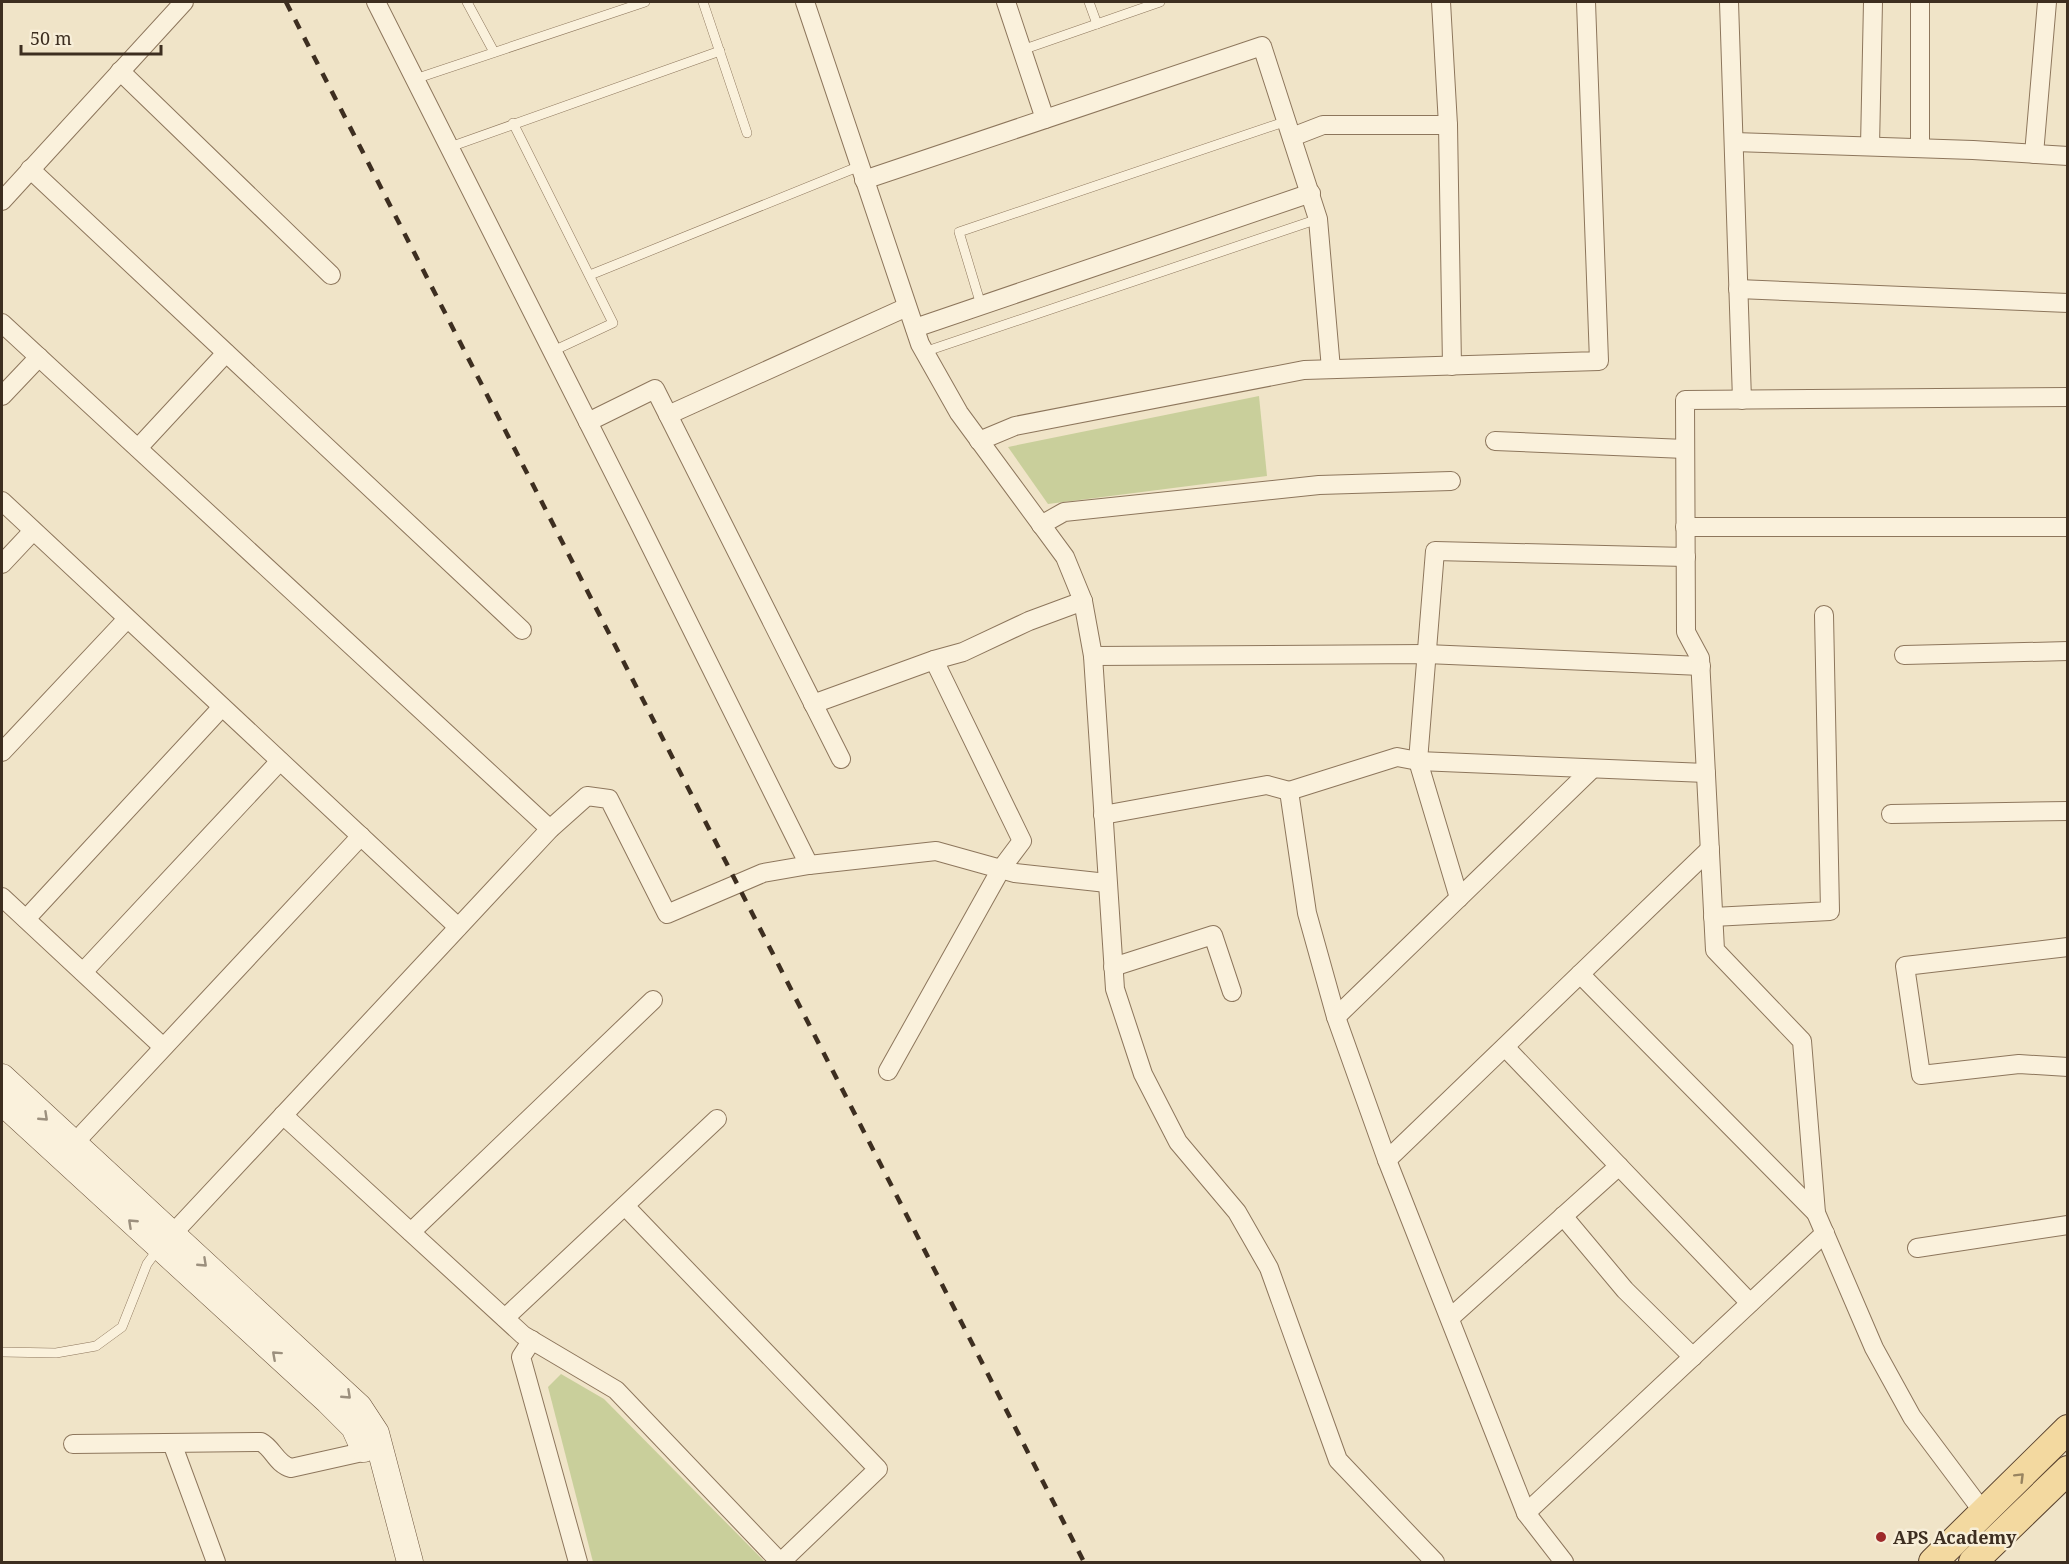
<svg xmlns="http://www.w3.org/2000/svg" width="2069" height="1564" font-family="'Noto Serif',serif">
<rect width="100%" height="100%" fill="#f0e4c8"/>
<g fill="#c9cf9b">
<path d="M1259 396 1267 476 1048 504 1008 447Z"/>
<path d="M561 1374 604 1399 765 1562H593L548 1387Z"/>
</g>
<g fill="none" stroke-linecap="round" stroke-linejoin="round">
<g stroke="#8d765c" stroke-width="10">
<g id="lane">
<path d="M467 2 494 52"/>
<path d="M703 2 747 133"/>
<path d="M1089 2 1097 24"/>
<path d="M1022 50 1160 2"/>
<path d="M415 79 645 2"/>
<path d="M513 123 613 323 553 351"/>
<path d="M450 147 720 51"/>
<path d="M590 275 860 166"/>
<path d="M981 305 959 232 1287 121"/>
<path d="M924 352 1318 219"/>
<path d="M2 1352 56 1353 96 1346 122 1327 147 1264 158 1249"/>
</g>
</g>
<g stroke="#8d765c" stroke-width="20">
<g id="street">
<path d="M376 2 638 521 809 865"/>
<path d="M805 2 920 344 959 413 1065 557 1083 601 1093 656 1115 989 1143 1074 1178 1142 1237 1212 1269 1268 1338 1460 1435 1562"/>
<path d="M1006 2 1045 119"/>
<path d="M1441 2 1448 125 1452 366"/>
<path d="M1729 2 1742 400"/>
<path d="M1920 2V148"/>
<path d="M120 71 331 275"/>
<path d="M1292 137 1323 125H1448"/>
<path d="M1734 142 1973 150 2068 156"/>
<path d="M1870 146 1873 2"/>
<path d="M2034 154 2047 2"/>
<path d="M30 169 522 630"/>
<path d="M864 180 1262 46 1318 219 1331 369"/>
<path d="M2 201 184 2"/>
<path d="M1738 289 2068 303"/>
<path d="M2 323 550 829"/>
<path d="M915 328 1311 193"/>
<path d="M2 396 39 357"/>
<path d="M668 415 907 307"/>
<path d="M588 422 655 389 841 759"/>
<path d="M979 441 1015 426 1304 370 1599 361 1586 2"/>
<path d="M1495 441 1685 449"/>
<path d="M138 448 226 353"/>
<path d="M2 501 458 927"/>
<path d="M1041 525 1064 512 1319 485 1451 481"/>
<path d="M1685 527H2068"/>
<path d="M2 564 33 531"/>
<path d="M1904 655 2068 651"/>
<path d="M1093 656 1426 654 1701 666"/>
<path d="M813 704 934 660 963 652 1029 621 1083 601"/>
<path d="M2 752 127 619"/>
<path d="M1289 791 1397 757 1418 761 1706 773"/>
<path d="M1891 814 2068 811"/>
<path d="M1103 815 1267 785 1289 791 1307 913 1336 1017 1387 1160 1526 1513 1564 1562"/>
<path d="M2 897 163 1047"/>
<path d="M1459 898 1418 761 1435 551 1686 557"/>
<path d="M1713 917 1830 911 1824 615"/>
<path d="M26 919 222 707"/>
<path d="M2068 947 1905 966 1921 1075 2019 1064 2068 1067"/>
<path d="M1113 967 1213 935 1232 992"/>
<path d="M83 972 280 761"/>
<path d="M1580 974 1816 1213"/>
<path d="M1336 1017 1592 769"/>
<path d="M1505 1047 1750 1303"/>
<path d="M888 1071 1001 869 1022 841 934 660"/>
<path d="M283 1115 523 1335 616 1390 780 1562"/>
<path d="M66 1152 361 836"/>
<path d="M1387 1160 1710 849"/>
<path d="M625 1206 878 1469 781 1562"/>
<path d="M1563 1216 1625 1290 1693 1357"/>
<path d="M411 1232 653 1000"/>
<path d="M164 1243 550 829 587 796 609 799 667 914 763 873 809 865 936 851 1015 873 1107 883"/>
<path d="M1917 1248 2068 1225"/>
<path d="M505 1318 717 1119"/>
<path d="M1450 1318 1619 1166"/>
<path d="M532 1340 521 1357 578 1562"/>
<path d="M172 1443 216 1562"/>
<path d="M73 1444 261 1442C273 1448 276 1464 291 1468L376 1449"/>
<path d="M1526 1513 1825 1233"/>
<path d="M1984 1513 1912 1417 1874 1348 1816 1213 1802 1041 1715 950 1700 658 1686 632 1685 400 2068 397"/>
</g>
</g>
<g stroke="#6f573f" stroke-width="27">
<g id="secondary">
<path d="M2 1077 359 1407 376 1433 410 1562"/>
<path d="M2 1102 328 1401 354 1427 364 1449"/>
</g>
</g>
<g stroke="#5b4430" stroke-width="30">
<g id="primary">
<path d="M1933 1562 2068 1429"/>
<path d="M1973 1562 2068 1470"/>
</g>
</g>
<use href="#lane" stroke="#faf1dc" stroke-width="9"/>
<use href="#street" stroke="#faf1dc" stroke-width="18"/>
<use href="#secondary" stroke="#faf1dc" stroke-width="26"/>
<use href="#primary" stroke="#f3d9a0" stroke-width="28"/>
<path stroke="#3d2e20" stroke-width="4.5" stroke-dasharray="10 10" stroke-linecap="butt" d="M286 2 1084 1562"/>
</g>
<defs><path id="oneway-chevron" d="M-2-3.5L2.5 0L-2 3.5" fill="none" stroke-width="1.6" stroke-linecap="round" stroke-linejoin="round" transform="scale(1.5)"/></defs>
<g stroke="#9c907e">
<use href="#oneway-chevron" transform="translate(44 1117) rotate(43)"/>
<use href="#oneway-chevron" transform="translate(132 1223) rotate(-137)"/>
<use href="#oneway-chevron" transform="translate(203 1263) rotate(43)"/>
<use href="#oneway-chevron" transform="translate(276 1355) rotate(-138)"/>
<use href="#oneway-chevron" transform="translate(347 1395) rotate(43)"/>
</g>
<use stroke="#988460" href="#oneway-chevron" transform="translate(2020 1477) rotate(-45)"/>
<circle fill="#9e2a2b" stroke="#f7eed8" stroke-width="2" cx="1881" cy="1537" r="6"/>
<g text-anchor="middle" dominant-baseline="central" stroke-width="5" stroke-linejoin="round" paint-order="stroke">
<g font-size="18" font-weight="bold" fill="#3d2e20" stroke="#f7eed8" text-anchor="start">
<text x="1893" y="1537">APS Academy</text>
</g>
</g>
<rect width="2069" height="1564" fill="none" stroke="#3d2e20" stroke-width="6"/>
<path d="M21 45v9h140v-9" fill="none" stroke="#3d2e20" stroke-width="3"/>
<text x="30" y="45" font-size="18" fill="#3d2e20" stroke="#f7eed8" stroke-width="4.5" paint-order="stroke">50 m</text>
</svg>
